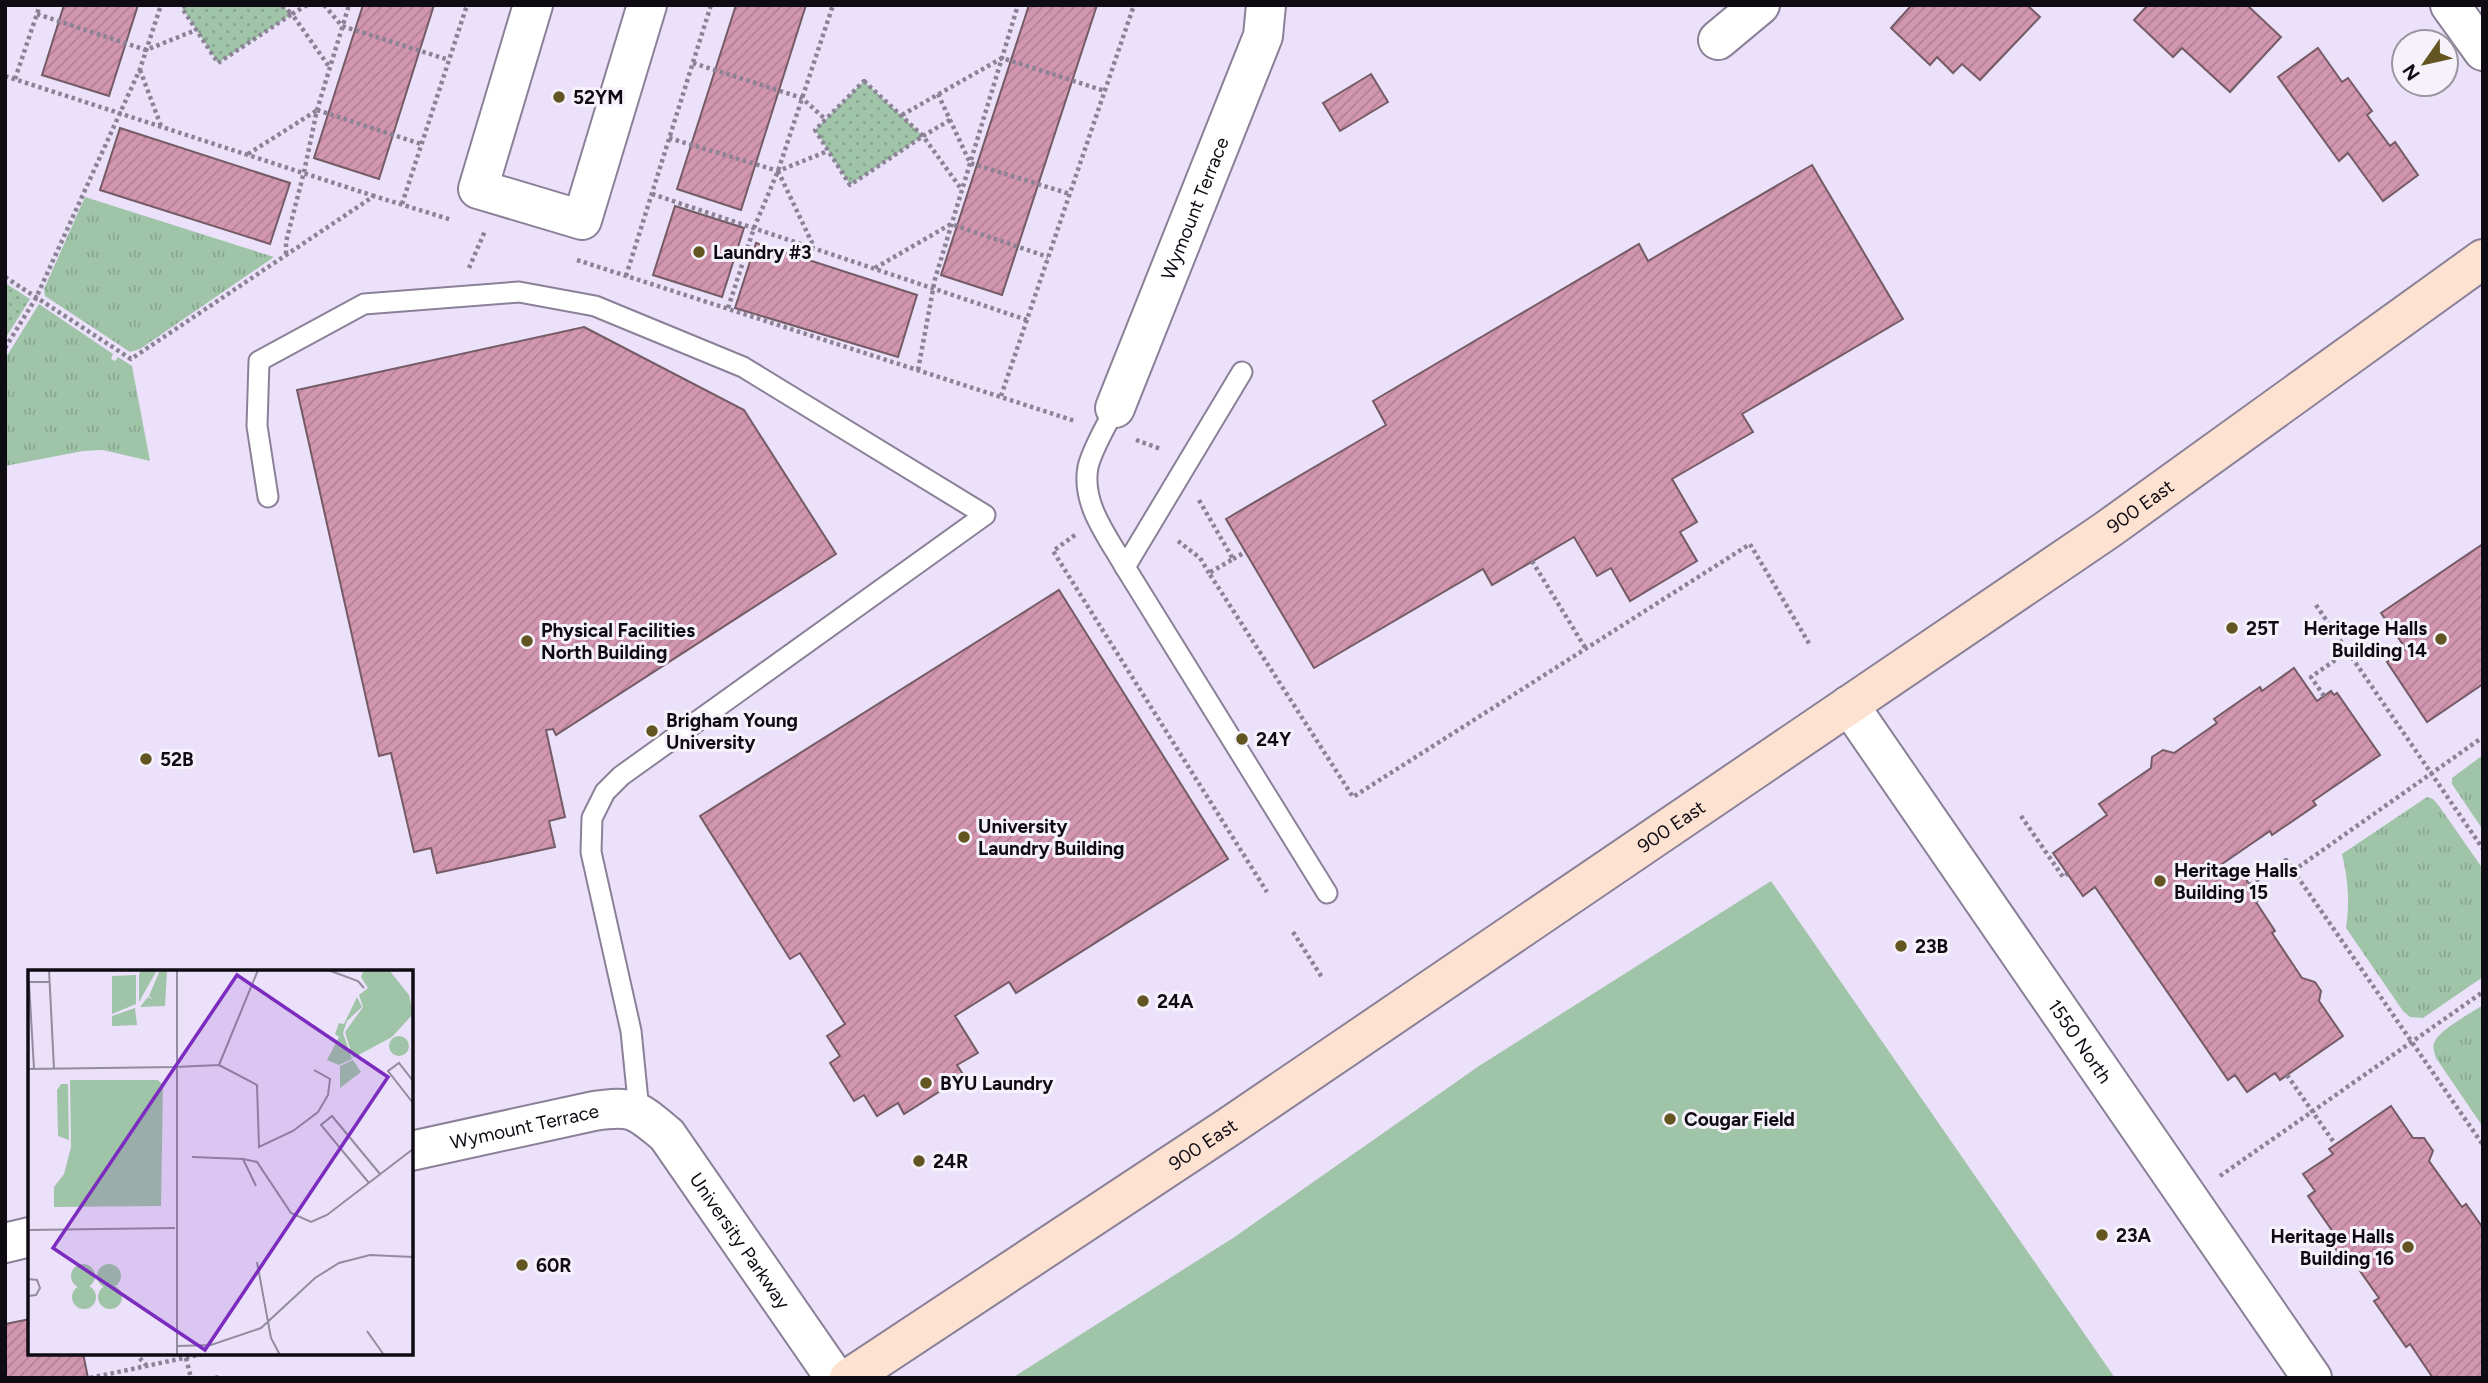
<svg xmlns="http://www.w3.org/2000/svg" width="2488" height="1383" font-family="Figtree,sans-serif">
<defs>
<pattern id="grass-tufts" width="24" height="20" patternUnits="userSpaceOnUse" patternTransform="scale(1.75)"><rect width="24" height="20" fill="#a0c4a8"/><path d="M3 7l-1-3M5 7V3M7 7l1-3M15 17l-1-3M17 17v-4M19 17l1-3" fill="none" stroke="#89a790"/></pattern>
<pattern id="park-dots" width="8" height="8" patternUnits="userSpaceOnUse" patternTransform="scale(1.75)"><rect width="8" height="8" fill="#a0c4a8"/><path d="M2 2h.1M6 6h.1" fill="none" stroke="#89a790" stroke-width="1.8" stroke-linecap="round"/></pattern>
<pattern id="building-hatch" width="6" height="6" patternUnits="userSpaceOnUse" patternTransform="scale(1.75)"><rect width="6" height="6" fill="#d296af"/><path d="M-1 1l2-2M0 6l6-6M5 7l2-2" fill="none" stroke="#b38096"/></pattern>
</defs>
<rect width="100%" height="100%" fill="#ece1fa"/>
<g fill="url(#grass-tufts)">
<path d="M85 197 274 257 140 349 130 352 45 296 44 289Z"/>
<path d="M39 304 113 354 111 359 115 361 118 357 132 366 150 461 103 450 83 451 5 466V359Z"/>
<path d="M2483 755V830L2452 784V778Z"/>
<path d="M2427 797 2433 799 2439 806 2483 869V977L2423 1018 2410 1017 2403 1011 2346 928C2350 902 2348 879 2342 854Z"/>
<path d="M2483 1005V1127L2436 1058C2434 1052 2432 1046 2435 1041 2441 1029 2471 1013 2483 1005Z"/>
</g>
<g fill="url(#park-dots)">
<path d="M185 5H281L292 14 218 63 182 8Z"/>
<path d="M864 81 923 136 850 185 815 130Z"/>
<path d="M5 283 30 299 5 339Z"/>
</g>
<path fill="#a0c4a8" d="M1771 881 2115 1378H1012L1233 1238 1479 1066Z"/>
<g fill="url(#building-hatch)" stroke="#745b65" stroke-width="2">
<path d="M64 5H138L109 96 42 75Z"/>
<path d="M363 5H434L379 179 314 158Z"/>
<path d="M736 5H806L741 210 677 189Z"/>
<path d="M1029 5H1097L1002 295 941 275Z"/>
<path d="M1908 5H2027L2040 17 1980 80 1962 64 1953 73 1937 57 1930 65 1891 28 1910 7Z"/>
<path d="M2148 5H2247L2281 37 2230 92 2182 48 2173 57 2134 20Z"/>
<path d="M2318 48 2342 82 2348 78 2372 111 2367 115 2390 146 2395 142 2418 175 2383 201 2348 153 2339 161 2278 77Z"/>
<path d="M1371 74 1388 102 1340 131 1323 103Z"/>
<path d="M120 128 290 183 270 244 100 190Z"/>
<path d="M1812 165 1903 319 1742 414 1753 432 1672 479 1697 522 1680 532 1697 561 1630 601 1611 568 1597 576 1574 537 1492 585 1483 569 1314 668 1226 519 1386 425 1373 401 1639 244 1648 261Z"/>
<path d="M675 206 744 228 722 297 653 275Z"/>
<path d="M756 243 917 295 898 357 735 308Z"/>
<path d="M584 327 744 410 836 554 556 735 553 729 546 730 565 817 549 821 555 847 437 873 431 848 414 852 391 753 379 756 297 390Z"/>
<path d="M2483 544V684L2427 722 2387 662 2406 649 2381 613Z"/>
<path d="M1059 590 1228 859 1016 993 1009 982 955 1016 978 1053 957 1065 964 1076 904 1114 898 1103 877 1116 864 1095 854 1101 830 1063 840 1056 827 1036 845 1024 800 953 790 959 700 816Z"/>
<path d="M2294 668 2317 701 2331 691 2334 695 2337 693 2380 755 2313 801 2316 805 2272 835 2270 831 2222 864 2231 877 2240 871 2260 899 2256 902 2275 931 2272 933 2302 978 2315 982 2321 991 2319 1001 2343 1036 2280 1080 2275 1073 2247 1092 2235 1075 2228 1080 2095 887 2083 896 2053 853 2107 815 2099 804 2151 768 2152 757 2163 750 2174 753 2217 723 2214 719 2260 687 2262 691Z"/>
<path d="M2391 1106 2413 1138H2424L2433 1151 2429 1161 2462 1207 2466 1204 2483 1228V1378H2433L2410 1344 2406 1347 2374 1301 2379 1298 2348 1254 2338 1252 2330 1241 2333 1232 2308 1196 2315 1191 2303 1174 2333 1154 2329 1149Z"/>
<path d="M30 1319V1353H83L88 1378H5V1324Z"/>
</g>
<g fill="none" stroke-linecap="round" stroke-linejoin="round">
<g stroke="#8a8097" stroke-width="23">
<g id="lane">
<path d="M1242 372 1125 567 1327 893"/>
<path d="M1115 408C1107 425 1092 449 1088 467 1081 504 1108 537 1125 567"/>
<path d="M268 497 257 426 259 361 364 304 519 292 595 306 743 367 985 515 621 776 605 792 592 818 591 852 631 1031 639 1111"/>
</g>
</g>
<g stroke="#8a8097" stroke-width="42">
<g id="street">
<path d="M533 5 478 189 582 220 647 5"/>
<path d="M2450 5 2483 51"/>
<path d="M1718 40 1760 5"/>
<path id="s1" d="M1115 408 1263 36 1266 5"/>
<path id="s2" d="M1849 705 2312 1378"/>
<path id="s3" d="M411 1151 594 1111C634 1105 637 1110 667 1135L835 1378"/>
<path d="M5 1243 30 1237"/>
</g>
</g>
<g stroke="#8a8097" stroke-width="42">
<g id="secondary">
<path id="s4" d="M849 1378 1230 1126 2107 530 2483 259"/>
</g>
</g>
<g stroke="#8b8395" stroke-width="4.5" stroke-dasharray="3.5 3.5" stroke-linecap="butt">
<path d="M185 5 182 8 218 63 292 14 281 5"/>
<path d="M307 5 292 14 330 68"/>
<path d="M324 5 342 26 449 60"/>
<path d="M37 14 146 50 196 30"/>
<path d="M693 63 802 98 825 119"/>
<path d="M140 70 161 126"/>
<path d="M5 76 374 196"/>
<path d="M15 79 40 5"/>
<path d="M864 81 923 136 850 185 815 130Z"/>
<path d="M938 94 970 163 1070 194"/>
<path d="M317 110 421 144"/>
<path d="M902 115 1002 58 1105 91"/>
<path d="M950 120 923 136 962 190"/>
<path d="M669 138 778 171 828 151"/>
<path d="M248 154 316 111"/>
<path d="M778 171 814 247"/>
<path d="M652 194 1027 320"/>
<path d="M402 204 467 5"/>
<path d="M286 254V242L304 172 317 110 349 5"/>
<path d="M577 260 1075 421"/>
<path d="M469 268 485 231"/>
<path d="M875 268 951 224 1048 257"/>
<path d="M626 276 711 5"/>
<path d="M5 277 131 359 374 196 452 220"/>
<path d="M728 308 754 228 778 171 833 5"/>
<path d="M5 348 36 298 140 69 161 5"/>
<path d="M918 370 935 279 1018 5"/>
<path d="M1001 396 1134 5"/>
<path d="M1136 440 1161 449"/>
<path d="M1199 500 1233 559 1209 573 1353 797 1750 544 1810 645"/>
<path d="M1075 535 1053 551 1267 892"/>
<path d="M1178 541 1200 558 1209 573"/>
<path d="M1233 559 1245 552"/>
<path d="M1532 561 1586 649"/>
<path d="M2316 605 2483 849"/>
<path d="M2324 696 2311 677 2347 652"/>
<path d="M2021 816 2063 877 2067 874"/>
<path d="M2293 871 2483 737"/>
<path d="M2250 885 2286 860 2483 1145"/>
<path d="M1293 932 1323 979"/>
<path d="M2287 1075 2335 1144"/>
<path d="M2220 1176 2483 992"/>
<path d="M135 1353 146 1365"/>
<path d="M186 1358 191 1378"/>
<path d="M90 1378 207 1353"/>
<path d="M215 1378 220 1377"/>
</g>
<use href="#lane" stroke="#fff" stroke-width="19"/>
<use href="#street" stroke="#fff" stroke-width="38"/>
<use href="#secondary" stroke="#fde2d2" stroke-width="38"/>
</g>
<g fill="#635522" stroke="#f6f2fc" stroke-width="2.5">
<circle cx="559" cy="97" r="7"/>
<circle cx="699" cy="252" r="7"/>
<circle cx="2232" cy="628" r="7"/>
<circle cx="2441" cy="639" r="7"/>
<circle cx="527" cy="641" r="7"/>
<circle cx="652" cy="731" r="7"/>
<circle cx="1242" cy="739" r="7"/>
<circle cx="146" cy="759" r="7"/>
<circle cx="964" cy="837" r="7"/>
<circle cx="2160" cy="881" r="7"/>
<circle cx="1901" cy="946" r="7"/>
<circle cx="1143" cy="1001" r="7"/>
<circle cx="926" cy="1083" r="7"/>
<circle cx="1670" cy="1119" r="7"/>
<circle cx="919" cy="1161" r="7"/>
<circle cx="2102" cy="1235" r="7"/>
<circle cx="2408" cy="1247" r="7"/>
<circle cx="522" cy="1265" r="7"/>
</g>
<g text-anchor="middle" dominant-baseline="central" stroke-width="6" stroke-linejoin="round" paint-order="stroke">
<g font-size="19" font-weight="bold" fill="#0e0b13" stroke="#f6f2fc" text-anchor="start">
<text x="573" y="97">52YM</text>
<text x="713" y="252">Laundry #3</text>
<text x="2246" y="628">25T</text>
<text x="2427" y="628" text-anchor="end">Heritage Halls<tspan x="2427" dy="22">Building 14</tspan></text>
<text x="541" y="630">Physical Facilities<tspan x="541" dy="22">North Building</tspan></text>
<text x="666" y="720">Brigham Young<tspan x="666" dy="22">University</tspan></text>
<text x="1256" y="739">24Y</text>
<text x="160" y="759">52B</text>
<text x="978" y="826">University<tspan x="978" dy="22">Laundry Building</tspan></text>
<text x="2174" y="870">Heritage Halls<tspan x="2174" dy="22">Building 15</tspan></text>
<text x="1915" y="946">23B</text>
<text x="1157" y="1001">24A</text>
<text x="940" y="1083">BYU Laundry</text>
<text x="1684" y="1119">Cougar Field</text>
<text x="933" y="1161">24R</text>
<text x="2116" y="1235">23A</text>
<text x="2394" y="1236" text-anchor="end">Heritage Halls<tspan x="2394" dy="22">Building 16</tspan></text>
<text x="536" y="1265">60R</text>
</g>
<g font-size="19" fill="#0e0b13" stroke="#f6f2fc">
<text stroke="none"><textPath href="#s1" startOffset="215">Wymount Terrace</textPath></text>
<text stroke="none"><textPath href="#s4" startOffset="1558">900 East</textPath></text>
<text stroke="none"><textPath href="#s4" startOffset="990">900 East</textPath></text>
<text stroke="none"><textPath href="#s2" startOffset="408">1550 North</textPath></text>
<text stroke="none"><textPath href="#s3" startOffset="116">Wymount Terrace</textPath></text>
<text stroke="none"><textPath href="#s4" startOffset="424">900 East</textPath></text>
<text stroke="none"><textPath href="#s3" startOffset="397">University Parkway</textPath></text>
</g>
</g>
<g transform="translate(28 970)">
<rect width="385" height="385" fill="#ece1fa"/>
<path d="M113 0H129L111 32V5ZM108 5V34L84 44V6ZM329 27 334 37 319 51 315 63 324 89 311 95 299 90 311 67 307 64 311 53 316 54ZM107 38 109 55 84 56V46ZM325 90 333 102 312 118V96ZM33 114H40L41 170 30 166 29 120ZM43 306a12 12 0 1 1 24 0a12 12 0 1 1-24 0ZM69 306a12 12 0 1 1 24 0a12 12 0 1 1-24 0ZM70 327a12 12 0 1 1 24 0a12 12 0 1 1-24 0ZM44 327a12 12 0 1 1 24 0a12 12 0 1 1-24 0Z" fill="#a0c4a8"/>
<path d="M336 0H361L381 25 385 44 364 67 325 88 317 62 335 37 331 25 340 18 333 7Z" fill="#a0c4a8"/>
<path d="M132 0H139L137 36 112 37 120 27 125 30 121 26ZM361 76a10 10 0 1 1 20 0a10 10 0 1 1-20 0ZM42 110H130L135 115 133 236 26 237V217L36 204 43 177Z" fill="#a0c4a8"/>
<path fill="none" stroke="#938b9e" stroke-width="2" d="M21 0 26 99M149 0V385M300 0 330 11 336 18M191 95 229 115 231 177 265 161 290 142 300 125 302 109 286 100M191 95 230 0M147 97 191 95M0 99 147 97M6 99 1 12H21M385 111 371 93 360 101 385 133M164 187 215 189 228 216M215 189 229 192 263 243 283 252 299 245 385 179M341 213 293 155 304 146 352 204M0 260 147 258M229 292 243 368 252 385M0 309 9 310 12 318 8 325 0 326M339 361 356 385M149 376 183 375 233 358 287 308 311 293 342 285 385 287"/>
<path fill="#7b2cbf" fill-opacity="0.15" stroke="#7b2cbf" stroke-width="3.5" d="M209 5 360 107 177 380 25 278Z"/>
<rect width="385" height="385" fill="none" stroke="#0e0b13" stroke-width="3.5"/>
</g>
<rect width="2488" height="1383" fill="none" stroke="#0e0b13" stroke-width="14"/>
<g transform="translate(2425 63) rotate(236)"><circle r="33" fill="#f6f2fc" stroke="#99969f" stroke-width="2"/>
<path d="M0-5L12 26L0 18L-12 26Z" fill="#635522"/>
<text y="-10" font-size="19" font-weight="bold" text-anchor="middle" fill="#0e0b13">N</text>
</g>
</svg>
